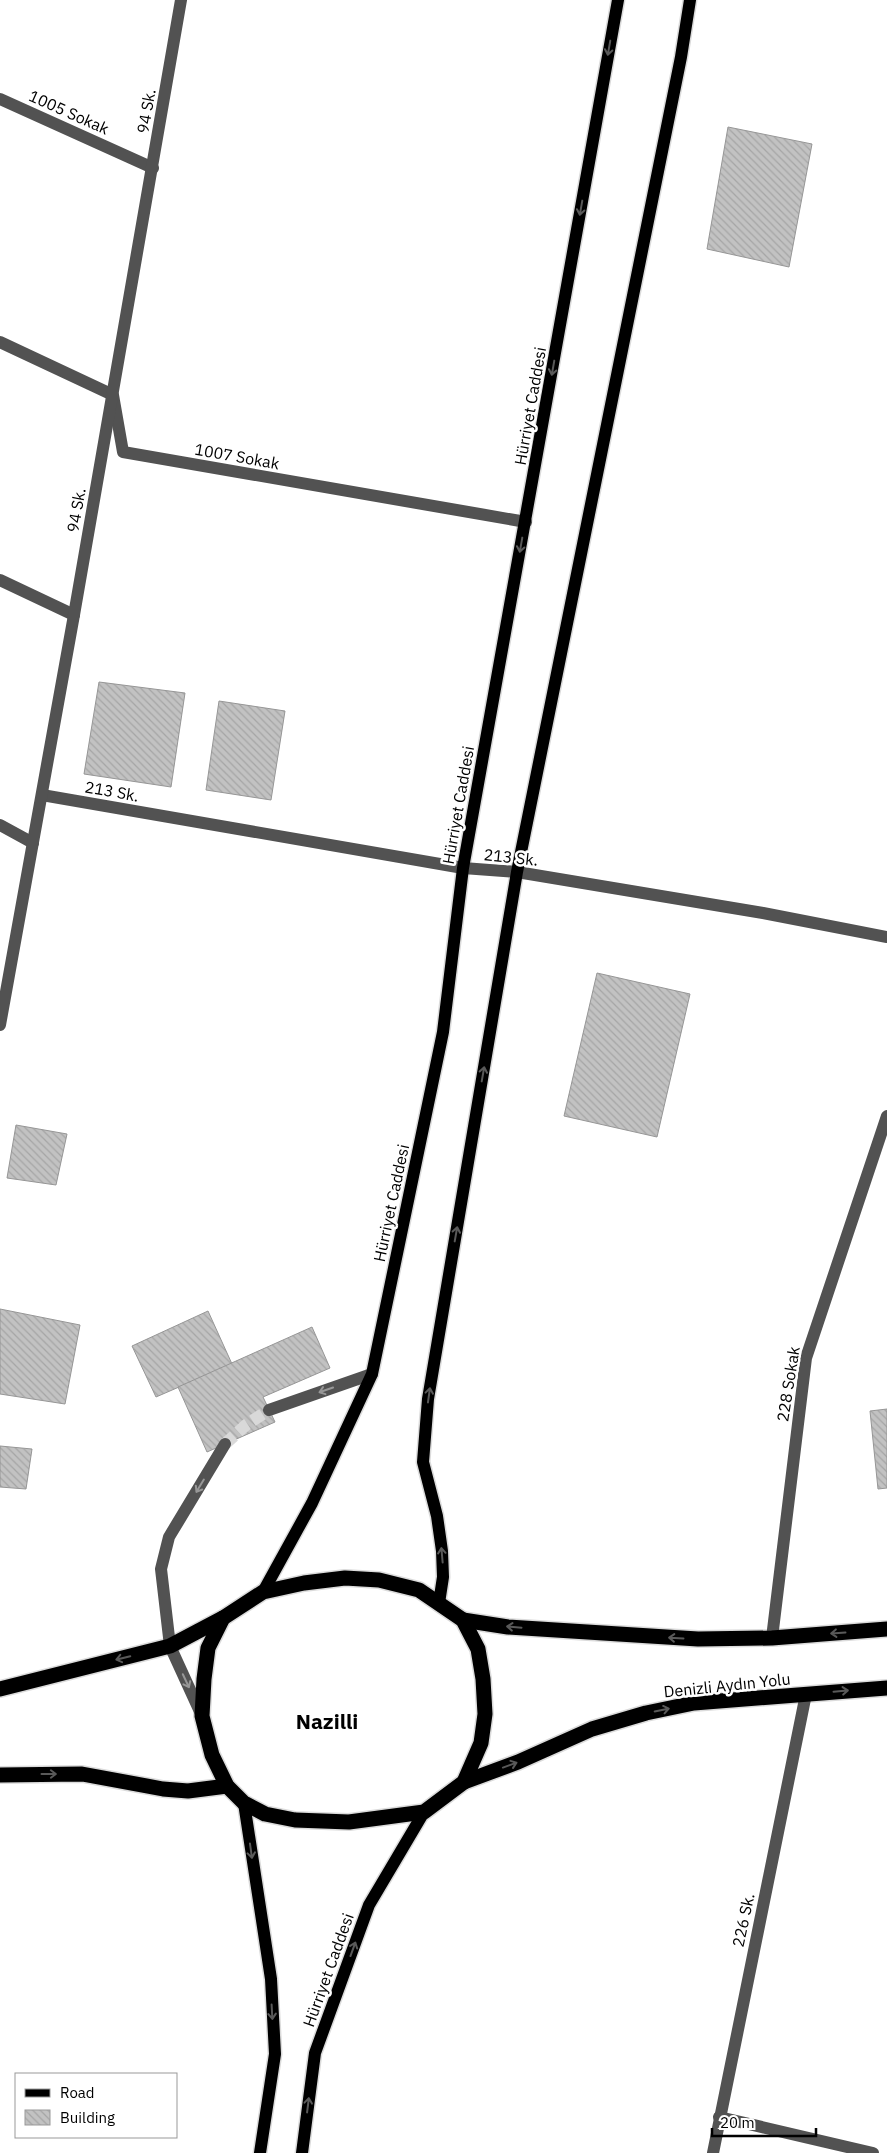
<svg xmlns="http://www.w3.org/2000/svg" width="887" height="2153" font-family="'IBM Plex Sans',sans-serif">
<defs>
<pattern id="building-back-hatch" width="6" height="6" patternUnits="userSpaceOnUse" patternTransform="scale(1.25)"><rect width="6" height="6" fill="#c2c2c2"/><path d="M-1 5l2 2M0 0l6 6M5-1l2 2" fill="none" stroke="#a5a5a5"/></pattern>
</defs>
<rect width="100%" height="100%" fill="#fff"/>
<g fill="url(#building-back-hatch)" stroke="#969696">
<path d="M728 127 812 144 789 267 707 249Z"/>
<path d="M99 682 185 693 171 787 84 774Z"/>
<path d="M219 701 285 711 271 800 206 790Z"/>
<path d="M597 973 690 994 657 1137 564 1116Z"/>
<path d="M16 1125 67 1134 56 1185 7 1178Z"/>
<path d="M0 1309 80 1325 65 1404 0 1394Z"/>
<path d="M208 1311 232 1364 156 1397 132 1346Z"/>
<path d="M312 1327 330 1368 263 1397 275 1422 207 1452 178 1387Z"/>
<path d="M887 1409V1488L878 1489 870 1411Z"/>
<path d="M0 1446 32 1449 26 1489 0 1487Z"/>
</g>
<g fill="none" stroke-linecap="round" stroke-linejoin="round">
<path stroke="#d9d9d9" stroke-width="12" stroke-dasharray="12 6" stroke-linecap="butt" d="M225 1444 246 1425 269 1410"/>
<g stroke="#dbdbdb" stroke-width="15">
<g id="major">
<path d="M263 1592 312 1503 372 1374 443 1032 463 868 618 0"/>
<path d="M439 1603 443 1577 442 1551 437 1516 423 1462 428 1399 517 872 681 57 690 0"/>
<path d="M244 1803 271 1979 275 2054 260 2153"/>
<path d="M302 2153 315 2053 369 1905 424 1812"/>
</g>
</g>
<g stroke="#dbdbdb" stroke-width="18">
<g id="highway">
<path d="M345 1578 379 1580 419 1590 463 1620 478 1649 483 1679 485 1714 481 1743 464 1782 424 1812 349 1822 295 1820 265 1814 244 1803 227 1786 212 1755 202 1716 204 1679 208 1648 223 1618 263 1592 304 1583Z"/>
<path d="M463 1620 508 1627 698 1639 772 1638 887 1629"/>
<path d="M0 1689 170 1646 223 1618"/>
<path d="M0 1775 82 1774 163 1789 188 1791 227 1786"/>
<path d="M464 1782 518 1762 592 1729 646 1713 694 1703 887 1688"/>
</g>
</g>
<g stroke="#525252" stroke-width="12">
<path d="M0 99 153 168"/>
<path d="M0 342 113 395 123 452 526 522"/>
<path d="M0 580 74 615"/>
<path d="M42 795 463 868 517 872 763 913 887 937"/>
<path d="M0 825 33 843"/>
<path d="M0 1025 74 615 181 0"/>
<path d="M269 1410 372 1374"/>
<path d="M772 1638 806 1358 887 1116"/>
<path d="M202 1716 170 1646 161 1569 169 1537 225 1444"/>
<path d="M719 2117 873 2153"/>
<path d="M713 2153 806 1694"/>
</g>
<use href="#major" stroke="#000" stroke-width="12"/>
<use href="#highway" stroke="#000" stroke-width="15"/>
</g>
<defs><path id="oneway-shaft" d="M-6 0H5M1.5-3L5.5 0L1.5 3" fill="none" stroke-width="1.6" stroke-linecap="round" stroke-linejoin="round" transform="scale(1.25)"/></defs>
<g stroke="#595959">
<use href="#oneway-shaft" transform="translate(609 48) rotate(100)"/>
<use href="#oneway-shaft" transform="translate(581 208) rotate(100)"/>
<use href="#oneway-shaft" transform="translate(553 368) rotate(100)"/>
<use href="#oneway-shaft" transform="translate(521 545) rotate(100)"/>
<use href="#oneway-shaft" transform="translate(483 1074) rotate(-80)"/>
<use href="#oneway-shaft" transform="translate(456 1234) rotate(-80)"/>
<use href="#oneway-shaft" transform="translate(429 1395) rotate(-82)"/>
<use href="#oneway-shaft" transform="translate(442 1555) rotate(-95)"/>
<use href="#oneway-shaft" transform="translate(514 1627) rotate(-175)"/>
<use href="#oneway-shaft" transform="translate(838 1633) rotate(176)"/>
<use href="#oneway-shaft" transform="translate(676 1638) rotate(-177)"/>
<use href="#oneway-shaft" transform="translate(123 1658) rotate(166)"/>
<use href="#oneway-shaft" transform="translate(841 1691) rotate(-5)"/>
<use href="#oneway-shaft" transform="translate(662 1710) rotate(-11)"/>
<use href="#oneway-shaft" transform="translate(510 1765) rotate(-20)"/>
<use href="#oneway-shaft" transform="translate(49 1774)"/>
<use href="#oneway-shaft" transform="translate(251 1851) rotate(82)"/>
<use href="#oneway-shaft" transform="translate(353 1949) rotate(-70)"/>
<use href="#oneway-shaft" transform="translate(272 2012) rotate(87)"/>
<use href="#oneway-shaft" transform="translate(308 2105) rotate(-83)"/>
</g>
<g stroke="#979797">
<use href="#oneway-shaft" transform="translate(326 1390) rotate(161)"/>
<use href="#oneway-shaft" transform="translate(200 1486) rotate(121)"/>
<use href="#oneway-shaft" transform="translate(186 1681) rotate(65)"/>
</g>
<g text-anchor="middle" dominant-baseline="central" stroke-width="5" stroke-linejoin="round" paint-order="stroke">
<g font-size="16" fill="#000" stroke="#fff">
<text transform="translate(146 111) rotate(-80)">94 Sk.</text>
<text transform="translate(69 112) rotate(24)">1005 Sokak</text>
<text transform="translate(530 406) rotate(-80)">Hürriyet Caddesi</text>
<text transform="translate(237 456) rotate(10)">1007 Sokak</text>
<text transform="translate(76 510) rotate(-80)">94 Sk.</text>
<text transform="translate(112 791) rotate(10)">213 Sk.</text>
<text transform="translate(458 805) rotate(-80)">Hürriyet Caddesi</text>
<text transform="translate(511 857) rotate(6)">213 Sk.</text>
<text transform="translate(391 1203) rotate(-78)">Hürriyet Caddesi</text>
<text transform="translate(788 1384) rotate(-81)">228 Sokak</text>
<text transform="translate(727 1685) rotate(-6)">Denizli Aydın Yolu</text>
<text transform="translate(743 1920) rotate(-78)">226 Sk.</text>
<text transform="translate(328 1970) rotate(-70)">Hürriyet Caddesi</text>
</g>
<g font-size="21" font-weight="bold" fill="#000" stroke="#fff">
<text x="327" y="1721">Nazilli</text>
</g>
</g>
<rect x="15" y="2073" width="162" height="65" fill="#ffffff" stroke="#999999"/>
<rect x="25" y="2089" width="25" height="8" fill="#000000" stroke="#999999"/>
<text x="60" y="2098" font-size="15" fill="#000000">Road</text>
<rect x="25" y="2110" width="25" height="15" fill="url(#building-back-hatch)" stroke="#999999"/>
<text x="60" y="2123" font-size="15" fill="#000000">Building</text>
<path d="M712 2128v8h104v-8" fill="none" stroke="#000000" stroke-width="2.5"/>
<text x="720" y="2128" font-size="15" fill="#000000" stroke="#ffffff" stroke-width="4" paint-order="stroke">20 m</text>
</svg>
